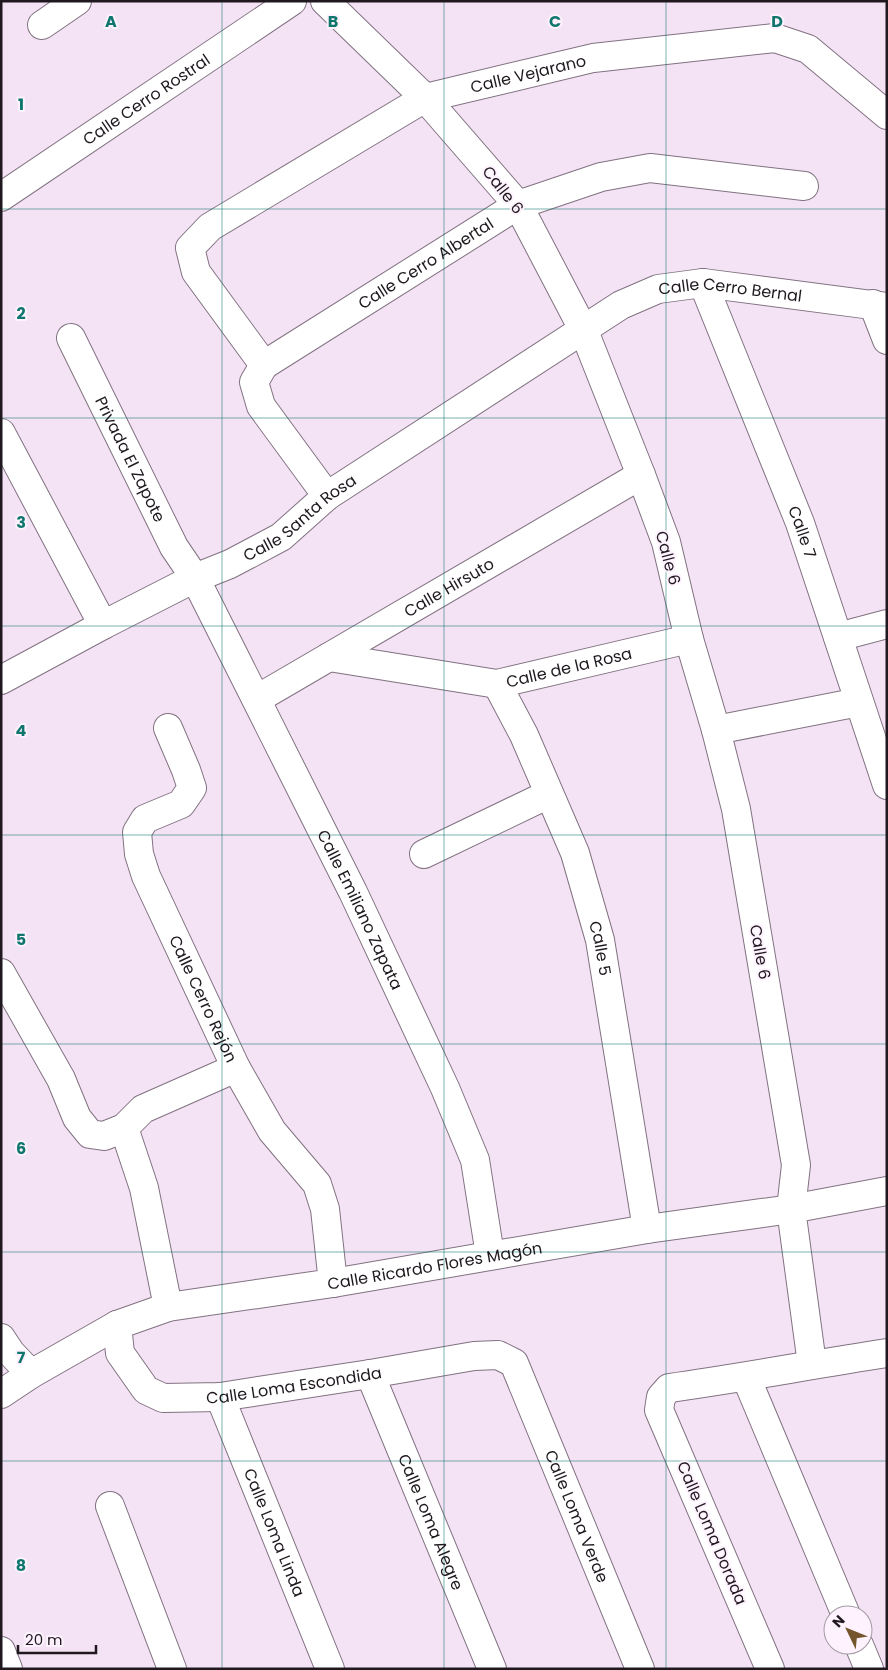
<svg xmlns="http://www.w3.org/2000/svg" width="888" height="1670" font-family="Poppins,sans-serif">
<rect width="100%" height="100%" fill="#f4e3f4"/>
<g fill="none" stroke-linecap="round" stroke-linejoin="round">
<g stroke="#817281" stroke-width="30">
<g id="street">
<path d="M42 25 77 1"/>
<path id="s1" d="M1 197 292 1"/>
<path id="s2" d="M703 283 800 523 887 785"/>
<path d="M873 304 887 340"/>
<path id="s3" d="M71 338 174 547 195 578 353 892 445 1088 475 1160 490 1255"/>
<path id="s4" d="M264 365 518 205 601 177 650 168 804 186"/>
<path d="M1 433 103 625"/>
<path id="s5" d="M327 496 261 406 254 382 264 365 196 272 190 248 210 227 425 98 593 58 775 38 808 49 887 115"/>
<path d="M838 637 887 624"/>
<path id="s6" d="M329 657 497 684 689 639"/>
<path id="s7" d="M1 680 103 625 195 578 230 564 281 537 327 496 621 305 658 289 703 283 887 307"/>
<path id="s8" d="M497 684 524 735 575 853 600 940 647 1229"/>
<path id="s9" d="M257 699 641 475"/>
<path id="s10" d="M168 728 186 770 192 788 181 804 145 819 137 832 139 854 146 876 236 1068 272 1131 317 1184 325 1209 333 1283"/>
<path d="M716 730 859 702"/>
<path d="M424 854 549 794"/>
<path d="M1 973 61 1079 77 1118 90 1134 104 1136 124 1128 143 1109 236 1068"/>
<path d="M124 1128 144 1188 168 1307"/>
<path id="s11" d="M117 1325 120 1353 146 1390 163 1398 220 1397 370 1374 474 1356 498 1355 514 1363 640 1669"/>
<path d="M1 1338 11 1353 31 1374"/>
<path d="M812 1364 791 1209 887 1191"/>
<path id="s12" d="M370 1374 492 1669"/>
<path d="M746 1377 846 1615"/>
<path id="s13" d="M220 1397 330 1669"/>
<path d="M110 1506 172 1669"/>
<path d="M859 1645 869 1669"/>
<path d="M1 1651 8 1669"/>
<path d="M770 1669 659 1410 661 1397 669 1388C742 1378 814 1364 887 1353"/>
</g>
</g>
<g stroke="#817281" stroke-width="30">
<g id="secondary">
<path id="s14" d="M1 1394 31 1374 117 1325 168 1307 333 1283 647 1229 791 1209 796 1165 736 809 716 730 689 639 666 542 641 475 584 331 518 205 425 98 325 1"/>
</g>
</g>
<use href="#street" stroke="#fff" stroke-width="28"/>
<use href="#secondary" stroke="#fff" stroke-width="28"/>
</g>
<path fill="none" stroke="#0f766e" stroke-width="1" stroke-opacity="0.55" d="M222 1V1669M444 1V1669M666 1V1669M1 209H887M1 418H887M1 626H887M1 835H887M1 1044H887M1 1252H887M1 1461H887"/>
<g text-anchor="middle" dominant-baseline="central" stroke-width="4" stroke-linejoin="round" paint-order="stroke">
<g font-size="16" fill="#1f191f" stroke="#fdf2fd">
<text stroke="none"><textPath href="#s5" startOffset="682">Calle Vejarano</textPath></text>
<text stroke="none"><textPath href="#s1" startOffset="175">Calle Cerro Rostral</textPath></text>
<text transform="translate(503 190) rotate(52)">Calle 6</text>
<text stroke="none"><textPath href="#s4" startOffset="191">Calle Cerro Albertal</textPath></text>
<text stroke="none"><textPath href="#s7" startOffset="840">Calle Cerro Bernal</textPath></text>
<text stroke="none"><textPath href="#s3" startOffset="135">Privada El Zapote</textPath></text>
<text stroke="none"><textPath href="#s7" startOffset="341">Calle Santa Rosa</textPath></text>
<text stroke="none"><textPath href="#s2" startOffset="268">Calle 7</textPath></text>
<text transform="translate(668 558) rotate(75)">Calle 6</text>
<text stroke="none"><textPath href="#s9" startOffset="222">Calle Hirsuto</textPath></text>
<text stroke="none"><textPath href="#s6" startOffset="244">Calle de la Rosa</textPath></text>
<text stroke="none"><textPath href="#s3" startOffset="641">Calle Emiliano Zapata</textPath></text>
<text stroke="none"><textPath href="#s8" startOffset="285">Calle 5</textPath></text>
<text transform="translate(760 952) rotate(80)">Calle 6</text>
<text stroke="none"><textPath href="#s10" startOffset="319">Calle Cerro Rejón</textPath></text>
<text stroke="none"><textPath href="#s14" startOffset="459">Calle Ricardo Flores Magón</textPath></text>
<text stroke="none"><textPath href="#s11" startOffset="224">Calle Loma Escondida</textPath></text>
<text stroke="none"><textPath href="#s11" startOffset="614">Calle Loma Verde</textPath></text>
<text stroke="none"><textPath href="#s12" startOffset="160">Calle Loma Alegre</textPath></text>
<text stroke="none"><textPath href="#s13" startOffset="146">Calle Loma Linda</textPath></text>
<text transform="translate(712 1533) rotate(67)">Calle Loma Dorada</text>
</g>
</g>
<g font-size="16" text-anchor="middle" font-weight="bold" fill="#0f766e" stroke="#fdf2fd" stroke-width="4" stroke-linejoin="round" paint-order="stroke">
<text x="111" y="27">A</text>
<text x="333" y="27">B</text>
<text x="555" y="27">C</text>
<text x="777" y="27">D</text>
<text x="21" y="110">1</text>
<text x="21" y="319">2</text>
<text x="21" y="528">3</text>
<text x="21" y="736">4</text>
<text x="21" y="945">5</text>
<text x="21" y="1154">6</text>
<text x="21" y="1363">7</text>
<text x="21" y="1571">8</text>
</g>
<rect width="888" height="1670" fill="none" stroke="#1f191f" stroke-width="5"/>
<g transform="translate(848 1630) rotate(313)"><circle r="24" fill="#fdf2fd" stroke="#a49ba4"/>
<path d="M0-4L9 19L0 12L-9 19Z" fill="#75552b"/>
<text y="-8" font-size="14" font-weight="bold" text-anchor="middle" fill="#1f191f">N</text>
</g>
<path d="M18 1645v8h78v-8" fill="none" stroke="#1f191f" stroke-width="2.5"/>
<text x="25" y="1645" font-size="15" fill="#1f191f" stroke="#fdf2fd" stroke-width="4" paint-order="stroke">20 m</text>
</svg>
